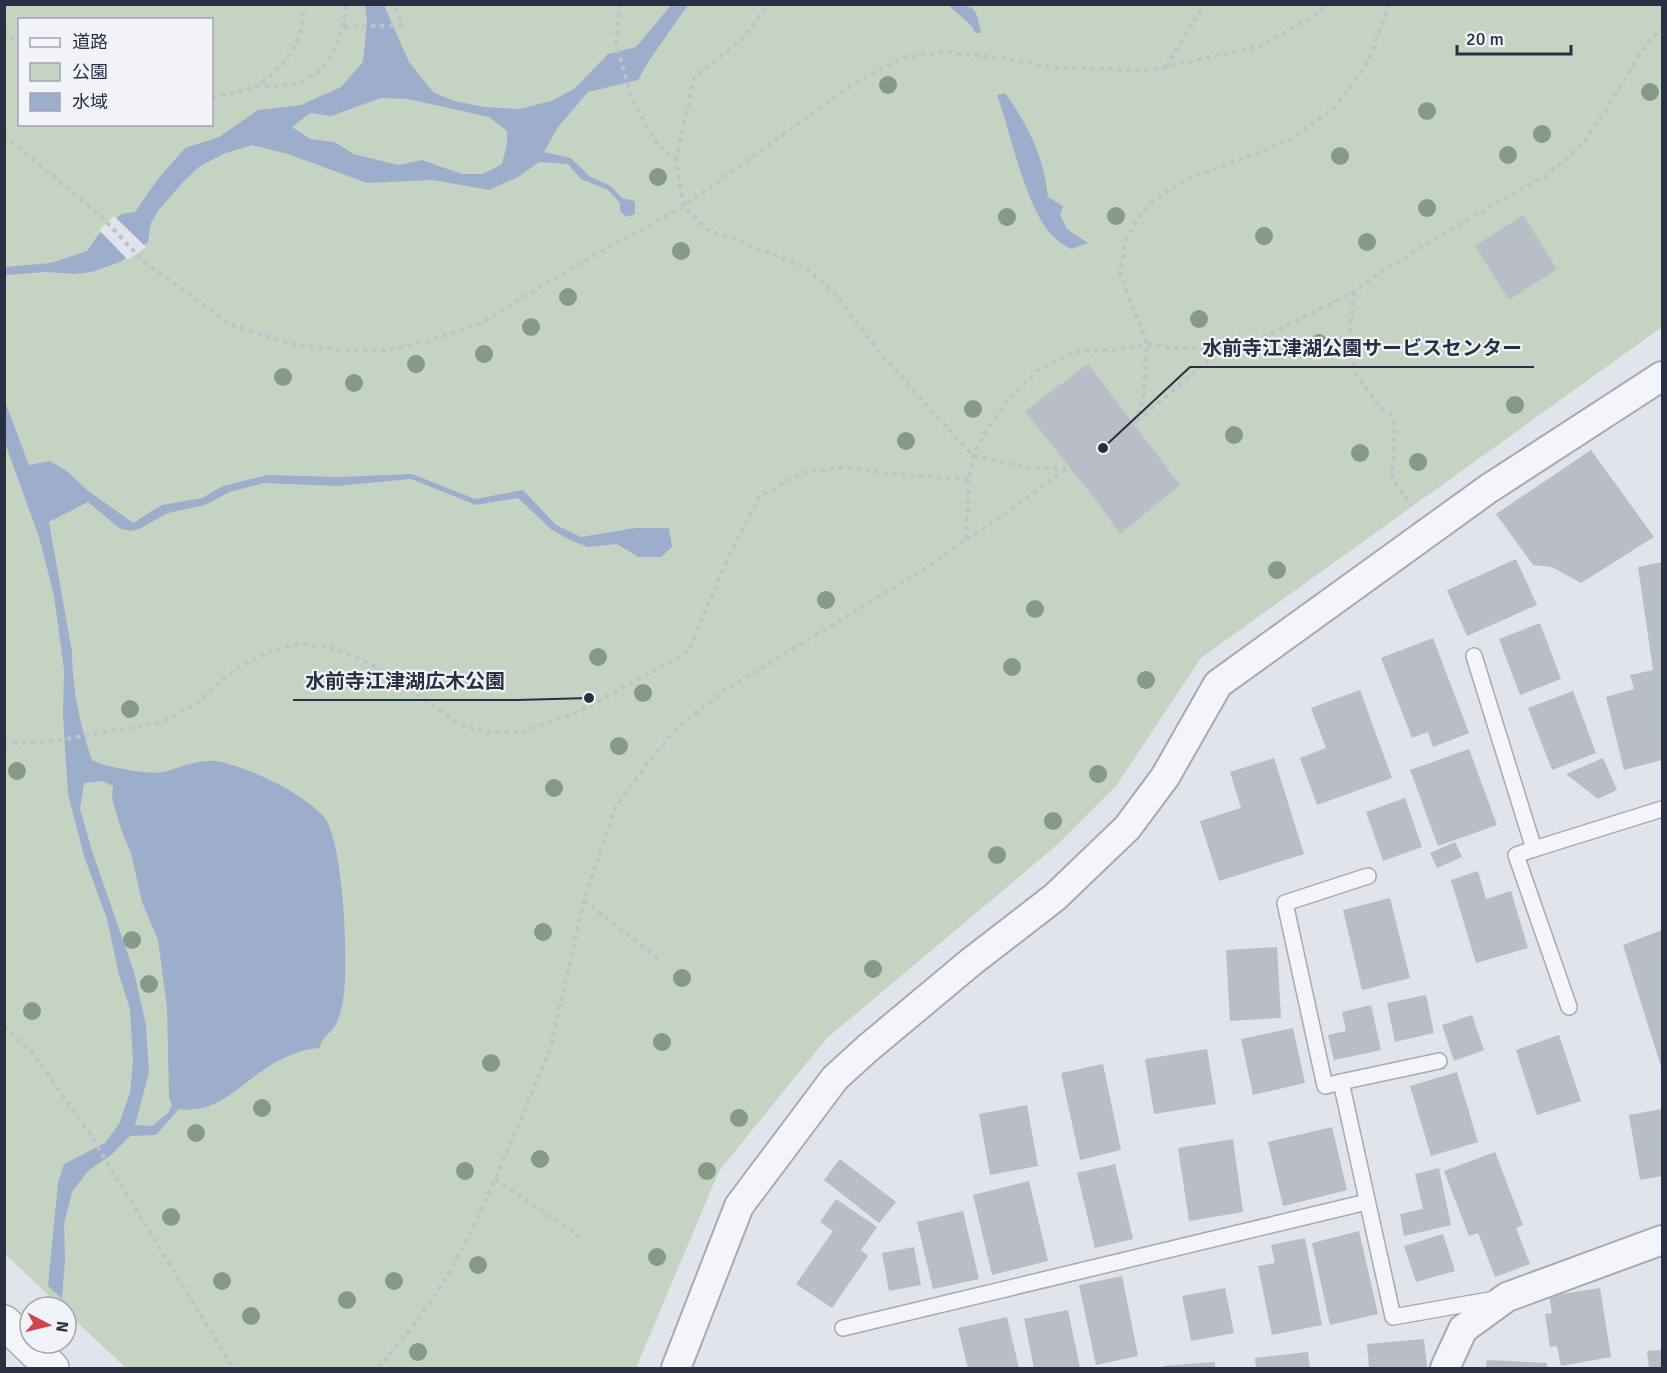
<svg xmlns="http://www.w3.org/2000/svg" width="1667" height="1373" font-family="Signika,'Noto Sans JP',sans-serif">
<rect width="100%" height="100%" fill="#e1e4ea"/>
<path fill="#c5d4c2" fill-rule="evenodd" d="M4 5H1662V327L1201 658 1116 786 1057 845 826 1039 719 1171 636 1368H126L66 1312V1307H61L5 1254ZM20 20H212V124H20Z"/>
<g fill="#9caecb" fill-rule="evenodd">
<path d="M365 5H384L409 62 433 92 454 101 484 107 519 109 551 101 574 89 608 54 636 47 671 5H688L648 62 638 80 588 92 558 127 544 152 571 158 589 176 611 186 622 198 635 201V214L626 217 620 211V203L608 190 581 179 568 164 539 162 518 177 489 190 433 180 367 183 288 154 252 145 223 154 199 167 183 182 158 211 151 223 148 242 120 262 92 272 75 274 47 272 5 275V267L51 263 87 251 98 235 121 214 135 212 158 179 185 148 219 137 258 110 301 105 341 87 363 62 367 22ZM381 98 408 99 489 117 507 131V144L502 164 483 174H462L422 160 398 165 353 154 335 142 310 139 292 127 310 113 331 116Z"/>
<path d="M951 5C976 4 976 9 981 33H975L972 26 951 8Z"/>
<path d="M1005 93C1028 125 1044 157 1048 197L1063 206 1060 215 1067 229 1088 243 1071 249C1066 246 1060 243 1055 238 1026 212 1011 133 997 95Z"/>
<path d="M5 402 29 465 50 461 67 471 87 490 133 523 162 505 202 498 223 486 267 475 339 477 412 474 475 499 523 490 556 525 581 537 635 528H669L672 547 661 557H638L617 544 588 547 570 540 552 530 518 498 476 505 411 479 337 486 264 483 230 492 205 505 168 513 139 529 130 531 119 528 88 502 49 522 72 652C72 689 80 725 92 760 104 767 150 775 163 772 179 768 198 759 216 761 247 766 303 793 324 817 344 842 349 967 343 1000 342 1007 339 1020 335 1026 328 1035 324 1036 319 1048 300 1049 278 1059 262 1071 236 1089 215 1114 179 1109L156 1135 130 1136 111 1155 88 1171 72 1192 64 1224 65 1260 62 1299 48 1286 58 1183 64 1164 105 1143 119 1124 130 1093 133 1061 130 1009 119 975 107 919 84 856 68 794 63 715 64 670 54 595 39 537 5 443ZM102 781 113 786 112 799 122 832 131 853 142 902 158 940 167 1007 169 1097 172 1105 168 1113 152 1126 135 1125 149 1072 146 1025 134 972 92 851 80 809 84 783Z"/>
</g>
<path fill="#e1e4ea" d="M114 216 146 247 128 260 99 230Z"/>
<g fill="#b8bdc8">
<path d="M1523 215 1557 269 1509 300 1475 246Z"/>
<path d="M1088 364 1180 485 1120 534 1098 503 1025 411Z"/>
<path d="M1591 450 1654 537 1581 583 1552 567 1533 565 1496 514Z"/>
<path d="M1516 559 1537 605 1467 636 1447 590Z"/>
<path d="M1662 562V760L1624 770 1606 697 1634 689 1630 675 1653 670 1638 567Z"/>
<path d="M1540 623 1561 679 1520 695 1499 639Z"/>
<path d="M1433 638 1469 733 1433 747 1428 732 1412 738 1381 658Z"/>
<path d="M1360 690 1392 778 1317 805 1300 758 1326 748 1311 708Z"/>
<path d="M1573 691 1596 753 1552 770 1528 708Z"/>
<path d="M1469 749 1497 825 1438 846 1410 770Z"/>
<path d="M1274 758 1304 854 1219 881 1200 821 1241 808 1230 772Z"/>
<path d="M1603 758 1617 790 1598 799 1566 774Z"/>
<path d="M1405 798 1422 847 1383 861 1366 812Z"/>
<path d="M1455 842 1462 857 1437 868 1430 853Z"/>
<path d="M1478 871 1486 899 1511 891 1528 948 1476 963 1451 880Z"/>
<path d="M1390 898 1410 978 1362 990 1343 910Z"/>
<path d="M1662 930V1070L1623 945Z"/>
<path d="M1277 947 1281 1018 1230 1021 1226 950Z"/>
<path d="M1426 995 1434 1033 1395 1042 1387 1003Z"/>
<path d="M1371 1005 1381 1050 1334 1060 1328 1035 1346 1031 1342 1012Z"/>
<path d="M1472 1015 1484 1050 1454 1061 1442 1025Z"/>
<path d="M1293 1028 1305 1083 1253 1095 1241 1039Z"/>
<path d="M1559 1035 1581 1101 1537 1115 1516 1050Z"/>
<path d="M1207 1049 1216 1104 1154 1114 1145 1059Z"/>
<path d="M1103 1064 1121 1150 1080 1160 1061 1073Z"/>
<path d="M1457 1072 1478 1142 1431 1156 1410 1086Z"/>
<path d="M1027 1105 1038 1166 990 1175 979 1114Z"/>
<path d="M1662 1109V1176L1640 1180 1629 1115Z"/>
<path d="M1332 1127 1347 1190 1283 1206 1268 1142Z"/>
<path d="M1233 1139 1243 1212 1189 1221 1178 1148Z"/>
<path d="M1495 1152 1523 1225 1516 1228 1530 1264 1495 1277 1478 1233 1469 1236 1444 1171Z"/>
<path d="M840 1159 896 1202 879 1223 824 1180Z"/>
<path d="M1115 1164 1133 1239 1095 1248 1077 1173Z"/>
<path d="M1439 1168 1451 1225 1404 1236 1400 1214 1423 1209 1415 1174Z"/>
<path d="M1029 1181 1048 1261 992 1275 973 1195Z"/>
<path d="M836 1199 877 1227 861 1250 868 1256 832 1308 796 1284 833 1231 820 1222Z"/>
<path d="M963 1211 979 1279 933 1289 917 1222Z"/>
<path d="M1359 1231 1378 1314 1330 1325 1312 1243Z"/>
<path d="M1443 1234 1455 1271 1416 1282 1404 1246Z"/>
<path d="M1305 1238 1322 1325 1272 1335 1258 1266 1275 1263 1271 1245Z"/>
<path d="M914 1247 921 1285 889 1291 882 1253Z"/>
<path d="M1122 1276 1138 1356 1096 1365 1079 1285Z"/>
<path d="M1225 1288 1234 1333 1191 1341 1182 1296Z"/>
<path d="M1600 1288 1611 1357 1561 1366 1557 1346 1550 1347 1545 1314 1552 1313 1549 1296Z"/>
<path d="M1068 1310 1080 1368H1034L1024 1319Z"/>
<path d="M1007 1317 1019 1368H968L958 1328Z"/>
<path d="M1424 1339 1427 1368H1369L1367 1344Z"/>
<path d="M1662 1350V1368H1649L1647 1351Z"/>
<path d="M1308 1352 1310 1368H1256L1255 1358Z"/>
<path d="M1487 1360 1547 1363V1368H1486Z"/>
<path d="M1215 1362V1368H1163V1366Z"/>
</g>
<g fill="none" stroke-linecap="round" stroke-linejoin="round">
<g stroke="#a6aab5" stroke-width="18">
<g id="service">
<path d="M1474 656 1534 849 1662 809"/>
<path d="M1534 849 1516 855 1569 1007"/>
<path d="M1368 876 1285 903 1325 1086 1341 1082 1393 1317 1495 1299"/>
<path d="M1341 1082 1439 1061"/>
<path d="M843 1328 1367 1202"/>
</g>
</g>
<g stroke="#a6aab5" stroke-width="32">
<g id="minor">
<path d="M676 1368 739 1206 835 1078 868 1048 971 962 1055 897 1127 828 1165 777 1218 684 1488 489 1662 376"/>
<path d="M1445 1368 1463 1329 1507 1297 1662 1240"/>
</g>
</g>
<g stroke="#a6aab5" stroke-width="36">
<path id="tertiary" d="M4 1322 52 1368"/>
</g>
<g stroke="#bfc2c9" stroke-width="4" stroke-dasharray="4.5 4.5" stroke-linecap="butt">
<path d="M620 4 616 42 631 97 657 144 676 160 684 206 707 229 807 268 836 295 876 348 973 456 1032 468 1066 469"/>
<path d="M344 27 402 25 394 4"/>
<path d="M4 31 20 44"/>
<path d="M1166 67 1204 4"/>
<path d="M254 87C274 75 293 56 300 33 303 24 303 14 304 4"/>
<path d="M212 97C226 95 238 91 252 88 266 85 280 87 294 84 331 74 343 39 346 4"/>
<path d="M4 135 103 218 143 261 230 324 291 344 340 350H386L429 341 479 324 581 263 684 206 851 85 903 58 942 52 1002 58 1057 68 1151 70 1261 46 1313 16 1328 4"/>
<path d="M676 160 694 77 740 41 770 4"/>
<path d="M1354 292 1349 348 1356 374 1383 410 1392 415 1395 426 1392 478 1411 505"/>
<path d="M1137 421 1223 348"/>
<path d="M1135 423 1143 399 1147 344 1120 274 1126 239 1137 220 1151 203 1181 182 1288 141 1336 106 1368 62 1389 4"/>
<path d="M967 540 1066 470"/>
<path d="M4 744 55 741 162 722 197 703 236 668 272 650 297 644 332 648 369 663 403 683 458 724 488 733 522 732 578 712 688 652 725 565 760 496 802 473 845 467 885 473 969 480"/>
<path d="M584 900 658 959"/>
<path d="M4 1026 32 1052 88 1131 232 1366 235 1368"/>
<path d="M495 1179 580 1237"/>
<path d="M378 1368 414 1325 447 1277 475 1224 511 1143 550 1049 584 900 615 808 644 768 677 728 725 690 923 570 966 540 969 480 973 456 985 433 1006 403 1037 371 1075 352 1122 349 1147 344 1175 348H1224L1265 336 1354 292 1380 272 1458 225 1547 175 1582 144 1607 108 1645 46 1662 28"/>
</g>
<use href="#service" stroke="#f4f5f8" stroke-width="15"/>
<use href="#minor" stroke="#f4f5f8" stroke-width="28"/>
<use href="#tertiary" stroke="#f4f5f8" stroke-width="33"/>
</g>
<g fill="#859b87">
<circle cx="888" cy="85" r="9"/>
<circle cx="1650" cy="92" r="9"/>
<circle cx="1427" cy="111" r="9"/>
<circle cx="1542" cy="134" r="9"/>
<circle cx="1508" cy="155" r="9"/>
<circle cx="1340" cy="156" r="9"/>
<circle cx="658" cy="177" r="9"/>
<circle cx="1427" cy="208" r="9"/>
<circle cx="1116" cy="216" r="9"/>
<circle cx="1007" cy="217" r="9"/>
<circle cx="1264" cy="236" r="9"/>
<circle cx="1367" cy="242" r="9"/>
<circle cx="681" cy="251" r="9"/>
<circle cx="568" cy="297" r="9"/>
<circle cx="1199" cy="319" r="9"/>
<circle cx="531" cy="327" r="9"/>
<circle cx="1319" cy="343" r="9"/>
<circle cx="484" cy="354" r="9"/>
<circle cx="416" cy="364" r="9"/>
<circle cx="283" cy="377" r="9"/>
<circle cx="354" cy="383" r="9"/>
<circle cx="1515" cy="405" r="9"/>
<circle cx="973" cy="409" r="9"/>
<circle cx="1234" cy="435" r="9"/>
<circle cx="906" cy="441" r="9"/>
<circle cx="1360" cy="453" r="9"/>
<circle cx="1418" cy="462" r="9"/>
<circle cx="1277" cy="570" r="9"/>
<circle cx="826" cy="600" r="9"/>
<circle cx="1035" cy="609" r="9"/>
<circle cx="598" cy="657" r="9"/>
<circle cx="1012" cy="667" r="9"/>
<circle cx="1146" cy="680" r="9"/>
<circle cx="643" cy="693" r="9"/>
<circle cx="130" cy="709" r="9"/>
<circle cx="619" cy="746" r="9"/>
<circle cx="17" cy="771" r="9"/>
<circle cx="1098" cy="774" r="9"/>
<circle cx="554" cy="788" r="9"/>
<circle cx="1053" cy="821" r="9"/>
<circle cx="997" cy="855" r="9"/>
<circle cx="543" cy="932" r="9"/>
<circle cx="132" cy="940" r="9"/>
<circle cx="873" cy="969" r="9"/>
<circle cx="682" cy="978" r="9"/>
<circle cx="149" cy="984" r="9"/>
<circle cx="32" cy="1011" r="9"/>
<circle cx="662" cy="1042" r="9"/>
<circle cx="491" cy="1063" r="9"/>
<circle cx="262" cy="1108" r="9"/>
<circle cx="739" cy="1118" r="9"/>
<circle cx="196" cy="1133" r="9"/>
<circle cx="540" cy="1159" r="9"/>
<circle cx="465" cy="1171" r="9"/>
<circle cx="707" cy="1171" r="9"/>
<circle cx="171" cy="1217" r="9"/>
<circle cx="657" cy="1257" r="9"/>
<circle cx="478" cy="1265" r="9"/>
<circle cx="222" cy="1281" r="9"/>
<circle cx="394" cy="1281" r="9"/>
<circle cx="347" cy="1300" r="9"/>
<circle cx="251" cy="1316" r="9"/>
<circle cx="418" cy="1352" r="9"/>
</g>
<path fill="none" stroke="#293043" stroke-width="2" d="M1103 448L1190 367H1534M589 698L517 700H293"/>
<g fill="#293043" stroke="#f1f3f8" stroke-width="2">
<circle cx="1103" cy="448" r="6"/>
<circle cx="589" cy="698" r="6"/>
</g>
<g font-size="20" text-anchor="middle" font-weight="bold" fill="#293043" stroke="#f1f3f8" stroke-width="4.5" stroke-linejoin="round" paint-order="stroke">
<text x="1362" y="355">水前寺江津湖公園サービスセンター</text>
<text x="405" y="688">水前寺江津湖広木公園</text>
</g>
<rect width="1667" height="1373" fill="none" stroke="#293043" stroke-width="12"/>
<rect x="18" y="18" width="195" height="108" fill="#f1f3f8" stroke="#a1a5b0" stroke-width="1.5"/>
<rect x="30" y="38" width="30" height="9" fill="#f4f5f8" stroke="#a1a5b0" stroke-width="1.5"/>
<text x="72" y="48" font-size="18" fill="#293043">道路</text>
<rect x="30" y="63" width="30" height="18" fill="#c5d4c2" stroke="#a1a5b0" stroke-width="1.5"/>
<text x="72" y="78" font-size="18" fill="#293043">公園</text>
<rect x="30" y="93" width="30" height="18" fill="#9caecb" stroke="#a1a5b0" stroke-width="1.5"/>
<text x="72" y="108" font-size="18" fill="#293043">水域</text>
<g transform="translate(48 1325) rotate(97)"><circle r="28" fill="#f1f3f8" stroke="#a1a5b0" stroke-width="1.5"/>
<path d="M0-4.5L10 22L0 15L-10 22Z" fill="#d2444c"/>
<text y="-9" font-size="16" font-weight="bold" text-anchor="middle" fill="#293043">N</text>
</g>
<path d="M1457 45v9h114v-9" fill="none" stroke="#293043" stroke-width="3"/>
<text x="1466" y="45" font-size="18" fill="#293043" stroke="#f1f3f8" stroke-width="4.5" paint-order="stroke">20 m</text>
</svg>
